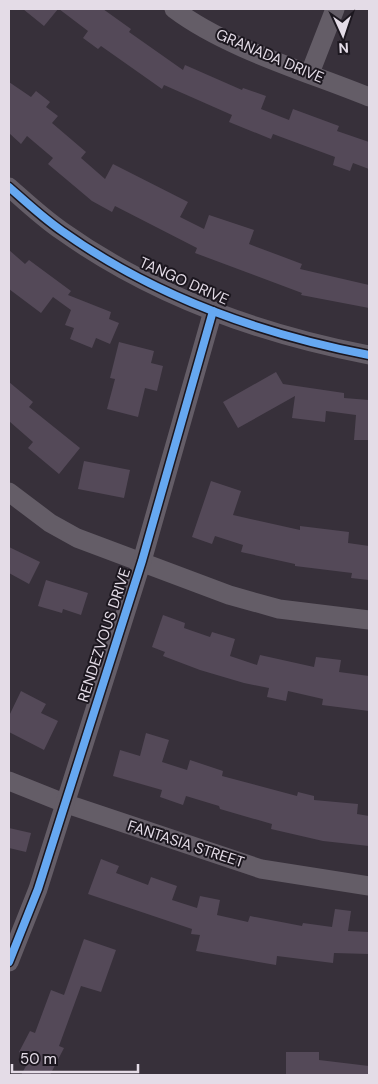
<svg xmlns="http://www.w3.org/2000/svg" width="378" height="1084" font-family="'DM Sans',sans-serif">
<rect width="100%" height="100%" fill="#37303a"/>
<g fill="#544958">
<path d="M23 9H58L44 26Z"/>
<path d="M59 9H103L131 29 129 32 183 70 185 65 242 90 243 88 266 96 261 109 289 120 293 109 339 126 337 131 369 142V169L353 163 350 171 333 165 335 157 273 134 271 139 229 122 232 115 164 85 162 89 101 46 98 49 83 38 88 31Z"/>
<path d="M9 82 31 97 36 91 50 102 46 107 58 116 52 123 86 152 81 158 105 179 113 164 188 202 180 217 204 229 209 215 254 230 249 244 302 264 300 269 369 285V308L301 295 302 293 195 253 197 248 115 206 112 212 92 201 48 164 53 158 27 136 21 144 9 133Z"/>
<path d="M9 250 25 264 29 260 71 291 68 295 111 312 109 319 119 323 110 344 96 338 92 348 70 339 74 328 65 325 71 310 53 297 41 313 9 289Z"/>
<path d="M119 342 154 351 151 363 163 366 157 391 145 388 138 417 107 409 115 379 110 378Z"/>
<path d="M276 372 283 384 344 393V398L369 400V440H354L356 415 326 411 325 422 292 418 295 396 238 428 223 402Z"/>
<path d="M9 382 33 402 29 407 80 448 59 474 28 448 33 442 9 421Z"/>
<path d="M84 461 130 470 124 498 78 489Z"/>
<path d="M211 481 241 491 233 515 300 530V526L349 532 348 543 369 546V580L351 578 352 573 295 566V564L241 552 243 545 215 536 212 544 192 537Z"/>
<path d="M9 547 40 562 29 584 9 573Z"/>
<path d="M46 580 88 593 81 615 63 609 62 613 38 606Z"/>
<path d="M163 615 185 623 184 628 210 637 212 632 235 639 230 656 257 665 260 655 314 667 316 657 341 660 339 672 369 676V711L322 705 323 699 288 691 286 701 267 697 269 688 244 683 200 670 163 656 165 652 152 647Z"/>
<path d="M21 691 46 704 41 713 58 721 44 750 9 732V716Z"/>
<path d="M146 733 169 740 162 762 187 770 190 760 223 771 222 776 297 796 298 792 314 796V800L358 804 357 814 369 816V846L323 841 271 829 272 824 220 809 219 806 186 796 183 805 160 797 162 790 113 776 120 750 140 756Z"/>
<path d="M9 828 31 833 26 852 9 848Z"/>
<path d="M101 859 119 866 116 873 148 885 151 877 177 886 172 900 197 908 200 896 220 900 217 915 248 922 250 916 302 926 303 923 332 927 335 909 351 911 348 931 369 932V954L334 953 333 963 277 956 276 965 196 951 200 935 191 934 192 929 88 894Z"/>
<path d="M84 939 116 950 101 992 81 986 59 1046 64 1048 50 1075H21L31 1057 19 1052 30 1031 35 1033 51 990 64 995Z"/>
<path d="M286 1052H319V1060L369 1066V1075H286Z"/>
</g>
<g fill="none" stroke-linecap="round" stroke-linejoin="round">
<g stroke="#645d67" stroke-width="19">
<path d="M174 9C227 49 308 72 369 97"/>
<path d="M310 73 335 9"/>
<path d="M9 187C26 202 43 218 62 231 152 295 260 334 369 355"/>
<path d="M9 492 50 523 77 538 229 595 279 609 369 620"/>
<path d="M9 781 64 803 261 869 369 886"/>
<path d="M9 962 38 889 142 561 213 311"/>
</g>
<g stroke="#1c171f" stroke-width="11">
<g id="cycleway">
<path d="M9 187C26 202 43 218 62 231 152 295 260 334 369 355"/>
<path d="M9 962 38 889 142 561 213 311"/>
</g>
</g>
<use href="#cycleway" stroke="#66a8f1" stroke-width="8"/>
</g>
<g text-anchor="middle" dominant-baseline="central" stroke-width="4" stroke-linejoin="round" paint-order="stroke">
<g font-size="15" fill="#e4dce7" stroke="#1c171f">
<text transform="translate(270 56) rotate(23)">GRANADA DRIVE</text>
<text transform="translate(184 281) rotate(24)">TANGO DRIVE</text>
<text transform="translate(104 635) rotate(-72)">RENDEZVOUS DRIVE</text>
<text transform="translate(186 844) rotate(18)">FANTASIA STREET</text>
</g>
</g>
<rect width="378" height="1084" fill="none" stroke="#e4dce7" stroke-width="20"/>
<g transform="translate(343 35) rotate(177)" stroke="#1c171f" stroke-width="4" paint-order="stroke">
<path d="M0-4L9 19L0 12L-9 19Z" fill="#e4dce7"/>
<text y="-8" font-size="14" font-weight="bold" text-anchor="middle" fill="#e4dce7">N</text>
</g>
<path d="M12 1064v8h126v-8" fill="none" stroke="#e4dce7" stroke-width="2.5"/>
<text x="20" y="1064" font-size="15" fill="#e4dce7" stroke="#1c171f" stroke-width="4" paint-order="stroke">50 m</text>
</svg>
